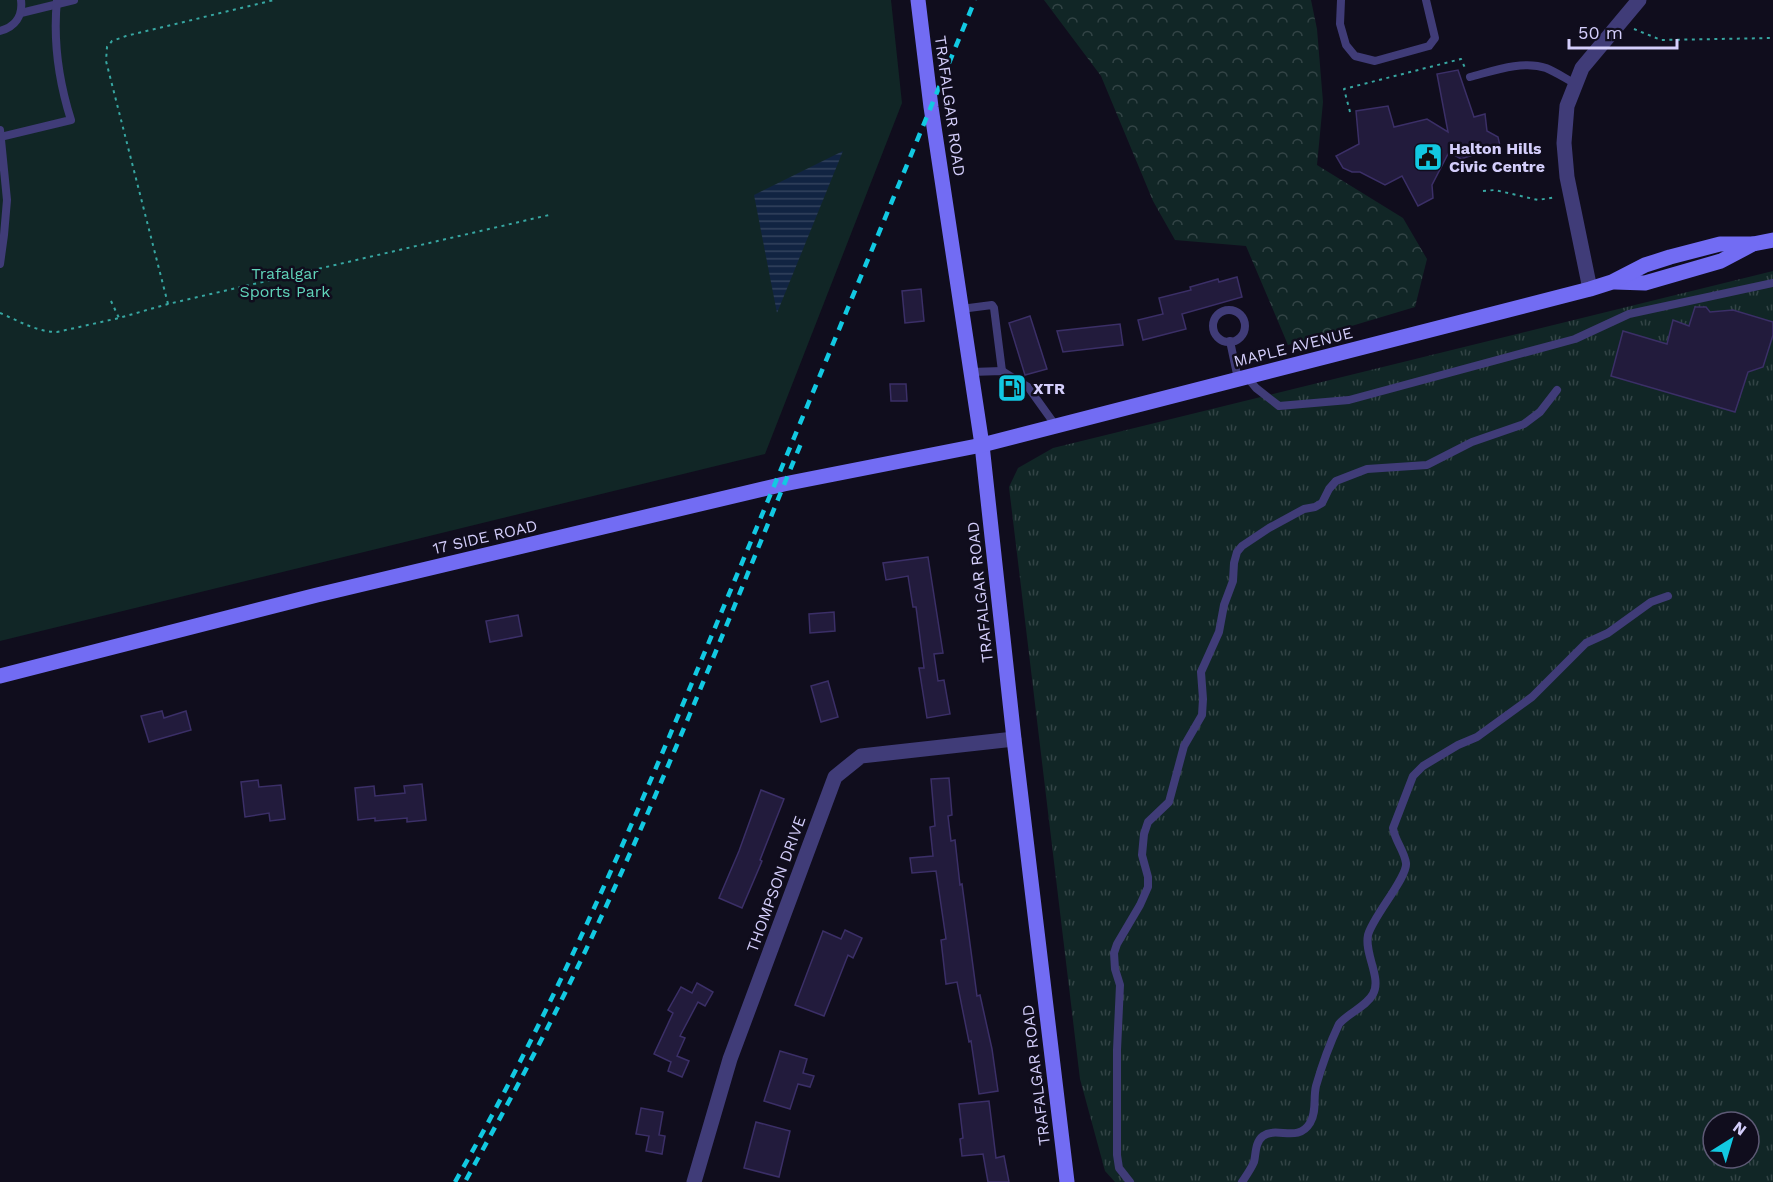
<svg xmlns="http://www.w3.org/2000/svg" width="1773" height="1182" font-family="'Work Sans',sans-serif">
<defs>
<pattern id="grass-tufts" width="24" height="20" patternUnits="userSpaceOnUse" patternTransform="scale(1.5)"><rect width="24" height="20" fill="#112626"/><path d="M3 7l-1-3M5 7V3M7 7l1-3M15 17l-1-3M17 17v-4M19 17l1-3" fill="none" stroke="#334446"/></pattern>
<pattern id="forest-crowns" width="20" height="18" patternUnits="userSpaceOnUse" patternTransform="scale(1.5)"><rect width="20" height="18" fill="#112626"/><path d="M2 6a3 3 0 1 1 6 0M12 15a3 3 0 1 1 6 0" fill="none" stroke="#334446"/></pattern>
<pattern id="water-rules" width="6" height="5" patternUnits="userSpaceOnUse" patternTransform="scale(1.5)"><rect width="6" height="5" fill="#112442"/><path d="M0 2.5h6" fill="none" stroke="#33435e"/></pattern>
</defs>
<rect width="100%" height="100%" fill="#100d1d"/>
<path fill="url(#grass-tufts)" fill-rule="evenodd" d="M1773 271V1182H1115L1105 1171 1080 1079 1009 487 1018 468 1053 448ZM1713 1122H1749V1158H1713Z"/>
<path fill="url(#forest-crowns)" d="M1044 0H1311L1317 29 1323 102 1317 165 1403 218 1427 259 1415 307 1288 345 1246 246 1175 240 1153 201 1101 76Z"/>
<path fill="#112626" d="M0 0H891L902 103 765 454 0 641Z"/>
<path fill="url(#water-rules)" d="M843 151 777 313 754 195Z"/>
<g fill="#221b3c" stroke="#3b2f67" stroke-width="1.5">
<path d="M1458 70 1474 117 1485 114 1487 131 1498 137 1500 146 1461 159 1449 152 1432 185 1433 198 1418 206 1402 176 1385 185 1360 172H1352L1343 168 1336 156 1359 144 1356 111 1388 106 1394 127 1427 119 1448 132 1437 74Z"/>
<path d="M1237 277 1242 297 1182 314 1186 329 1143 340 1138 320 1163 314 1159 298 1191 290 1190 287 1218 279 1219 282Z"/>
<path d="M921 289 924 321 905 323 902 291Z"/>
<path d="M1695 307H1706L1710 312 1733 310 1773 322V335L1763 367 1748 372 1735 412 1611 376 1623 331 1667 344 1673 320 1689 326Z"/>
<path d="M1030 316 1047 369 1025 375 1009 323Z"/>
<path d="M1120 324 1123 345 1063 352 1057 331Z"/>
<path d="M890 384H906L907 401H891Z"/>
<path d="M928 557 943 653 934 654 938 681 944 680 950 714 927 718 919 668H924L916 607H913L908 576 886 580 883 563Z"/>
<path d="M834 612 835 631 810 633 809 614Z"/>
<path d="M518 615 522 636 490 642 486 621Z"/>
<path d="M828 681 838 717 821 722 811 686Z"/>
<path d="M162 711 164 718 186 711 191 730 149 742 141 716Z"/>
<path d="M949 778 952 815 948 816 951 841 955 840 960 885 962 884 977 996 980 995 992 1049 998 1091 979 1094 971 1041 969 1042 957 982 946 984 941 940 946 939 936 871 912 873 910 858 933 856 930 827 935 826 931 779Z"/>
<path d="M258 780 259 787 281 785 285 819 270 821 269 813 245 817 241 782Z"/>
<path d="M422 784 426 820 407 822V818L375 821V818L358 820 355 788 374 786 375 796 405 793 404 786Z"/>
<path d="M761 790 784 799 760 860 762 861 742 908 719 898 739 851Z"/>
<path d="M845 930 862 938 853 958 848 955 824 1016 795 1005 823 931 841 939Z"/>
<path d="M697 983 713 992 705 1006 698 1002 680 1036 685 1038 677 1056 689 1061 682 1077 668 1071 671 1062 654 1054 673 1013 668 1010 681 987 692 993Z"/>
<path d="M780 1051 807 1059 803 1073 814 1076 810 1087 798 1084 790 1109 764 1101Z"/>
<path d="M989 1101 996 1158 1004 1156 1009 1182H988L983 1154 962 1156 960 1139 963 1138 959 1104Z"/>
<path d="M641 1108 663 1112 659 1135 665 1136 662 1154 646 1151 649 1136 636 1134Z"/>
<path d="M756 1122 790 1131 779 1177 744 1168Z"/>
</g>
<g fill="none" stroke-linecap="round" stroke-linejoin="round">
<g stroke="#37a6a1" stroke-width="2" stroke-dasharray="3 4.5" stroke-linecap="butt">
<path d="M1634 29 1661 40 1773 38"/>
<path d="M1350 112 1344 89 1461 59 1465 68"/>
<path d="M1483 191 1495 190 1538 200 1556 197"/>
<path d="M111 301 119 318"/>
<path d="M168 304 106 61 107 47 112 41 126 36 274 0"/>
<path d="M0 313C19 321 37 332 57 332L119 318 168 304 549 215"/>
</g>
<g stroke="#403c78" stroke-width="8">
<path d="M1341 0 1340 24 1346 45 1355 56 1375 61 1429 46 1435 38 1426 0"/>
<path d="M21 13 74 0"/>
<path d="M0 31C15 27 23 16 21 0"/>
<path d="M1470 77C1493 71 1523 60 1546 68 1556 72 1566 79 1576 84"/>
<path d="M0 130 7 200 4 235 0 264"/>
<path d="M0 137 71 120C59 82 53 40 57 0"/>
<path d="M961 309 992 305 994 308 1002 371"/>
<circle cx="1229" cy="326" r="16"/>
<path d="M1230 341 1238 379"/>
<path d="M971 372 1002 371 1028 387 1056 426"/>
<path d="M1247 377 1256 388 1279 406 1349 400 1575 339 1629 314 1773 283"/>
<path d="M1130 1182 1119 1168 1117 1155V1050L1120 985 1115 969 1114 953 1117 944 1140 905 1148 887V877L1142 855 1144 834 1148 822 1169 802 1184 746 1202 715 1203 699 1201 672 1219 632 1224 605 1233 581 1234 563 1237 552 1242 546 1269 528 1304 509 1315 507 1322 503 1329 489 1336 481 1367 469 1427 465 1472 442 1524 424 1540 412 1557 390"/>
<path d="M1242 1182C1246 1176 1251 1169 1254 1162 1256 1154 1255 1142 1263 1136 1277 1126 1298 1143 1310 1123 1317 1112 1313 1098 1316 1086 1322 1065 1330 1043 1339 1024 1348 1013 1366 1007 1373 994 1382 978 1364 954 1368 935 1373 916 1408 877 1406 863 1404 850 1395 841 1393 828L1413 776 1423 766 1458 745 1477 737 1532 697 1586 643 1608 633 1651 602 1668 596"/>
</g>
<g stroke="#403c78" stroke-width="15">
<path d="M1590 289 1567 177 1564 143 1567 106 1582 68 1639 0"/>
<path d="M694 1182 730 1059 835 777 861 756 1014 739"/>
</g>
<g stroke="#726cf3" stroke-width="15">
<path d="M918 0 931 107 982 445 1014 739 1067 1182"/>
<path d="M1615 282 1645 283 1721 261 1753 244 1773 240"/>
<path d="M0 676 317 595 784 484 982 445 1590 289 1612 282 1645 265 1670 257 1720 244H1753"/>
</g>
<g stroke="#12c9e2" stroke-width="4.5" stroke-dasharray="9 8" stroke-linecap="butt">
<path d="M466 1180C512 1097 557 1013 597 926 671 767 735 603 802 441"/>
<path d="M455 1182C565 990 649 786 734 582 815 388 895 194 975 0"/>
</g>
</g>
<defs>
<g id="civic-square" transform="scale(1.5)"><rect x="-9" y="-9" width="18" height="18" rx="4" fill="#12c9e2" stroke="#100d1d"/><path d="M-.6-6.5H3V-4.5H.6V-3L4-1V1h2V6H-6V1h2V-1L-.6-3ZM-1.2 2.5V6h2.4V2.5Z" fill="#111"/></g>
<g id="fuel-square" transform="scale(1.5)"><rect x="-9" y="-9" width="18" height="18" rx="4" fill="#12c9e2" stroke="#100d1d"/><path d="M-5.5-6h7V0h2V4h1.3V-2.5L3-4.5l.8-.8L6-3V5H2.5V1h-1V6h-7ZM-4.2-4.7v3.2H.2V-4.7Z" fill="#111"/></g>
</defs>
<g fill-rule="evenodd">
<use href="#civic-square" x="1428" y="157"/>
<use href="#fuel-square" x="1012" y="388"/>
</g>
<g text-anchor="middle" dominant-baseline="central" stroke-width="5" stroke-linejoin="round" paint-order="stroke">
<g font-size="16" fill="#d4cefb" stroke="#100d1d">
<text transform="translate(950 106) rotate(82)">TRAFALGAR ROAD</text>
<text transform="translate(1293 347) rotate(-14)">MAPLE AVENUE</text>
<text transform="translate(485 537) rotate(-13)">17 SIDE ROAD</text>
<text transform="translate(980 592) rotate(-96)">TRAFALGAR ROAD</text>
<text transform="translate(776 884) rotate(-70)">THOMPSON DRIVE</text>
<text transform="translate(1036 1075) rotate(-97)">TRAFALGAR ROAD</text>
</g>
<g font-size="16" font-weight="bold" fill="#d4cefb" stroke="#100d1d" text-anchor="start">
<text x="1449" y="148">Halton Hills<tspan x="1449" dy="18">Civic Centre</tspan></text>
<text x="1033" y="388">XTR</text>
</g>
<g font-size="16" fill="#60d4ba" stroke="#100d1d">
<text x="285" y="273">Trafalgar<tspan x="285" dy="18">Sports Park</tspan></text>
</g>
</g>
<g transform="translate(1731 1140) rotate(37)"><circle r="28" fill="#100d1d" stroke="#5e5a76" stroke-width="1.5"/>
<path d="M0-4.5L10 22L0 15L-10 22Z" fill="#12c9e2"/>
<text y="-9" font-size="16" font-weight="bold" text-anchor="middle" fill="#d4cefb">N</text>
</g>
<path d="M1569 39v9h108v-9" fill="none" stroke="#d4cefb" stroke-width="3"/>
<text x="1578" y="39" font-size="18" fill="#d4cefb" stroke="#100d1d" stroke-width="4.5" paint-order="stroke">50 m</text>
</svg>
